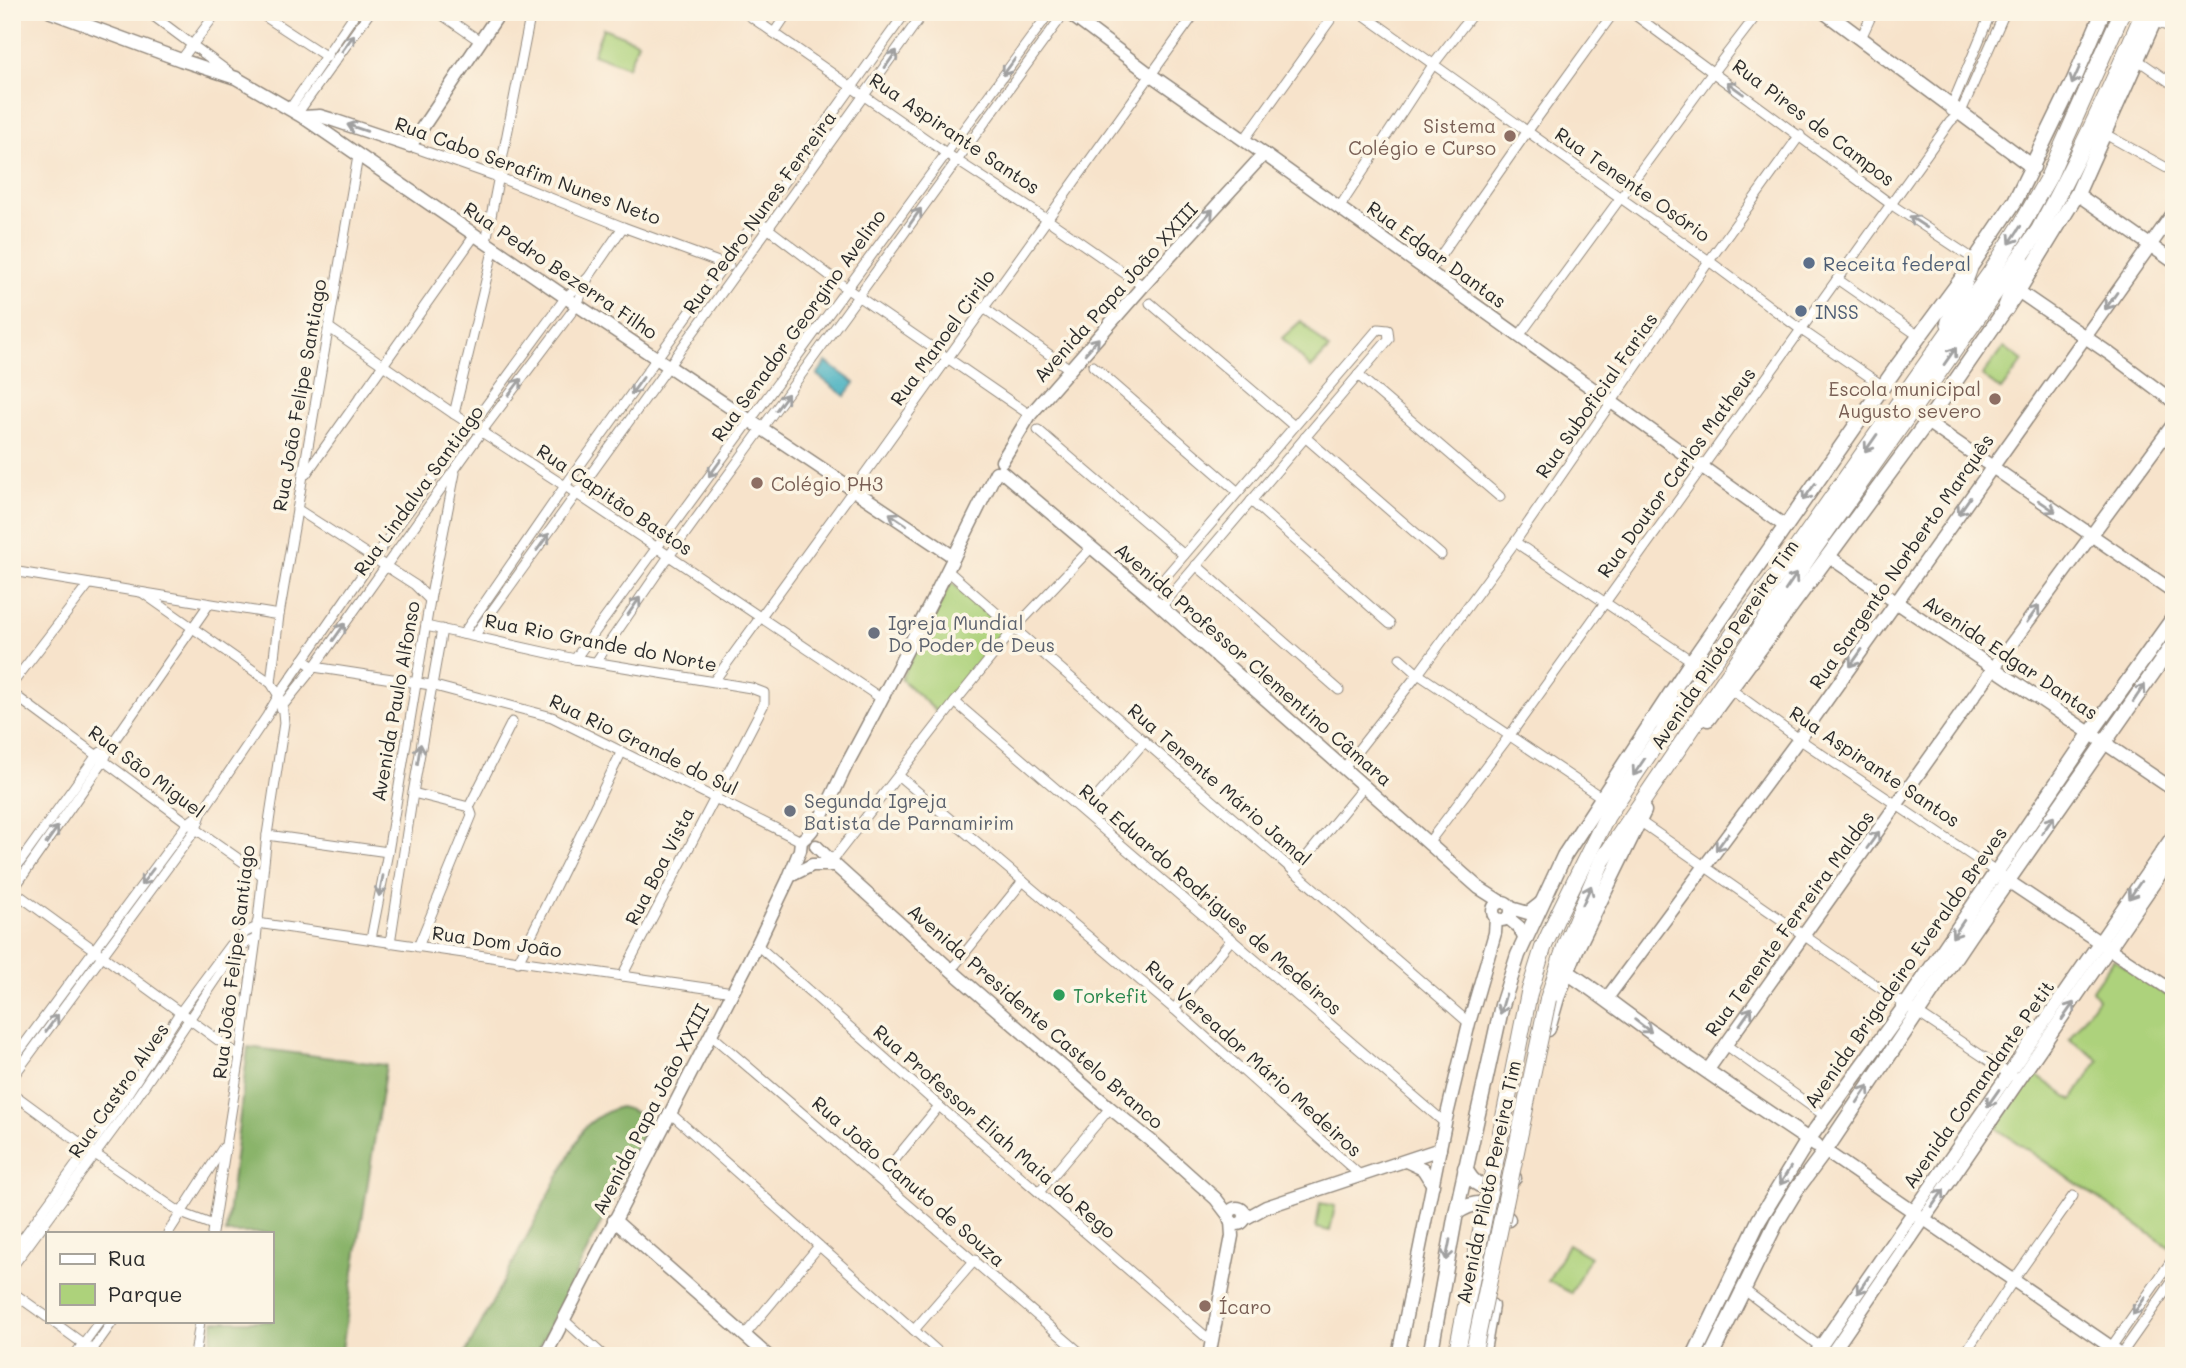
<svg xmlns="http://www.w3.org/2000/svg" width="2186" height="1368" font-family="Mali,sans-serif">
<rect width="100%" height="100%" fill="#fcf5e5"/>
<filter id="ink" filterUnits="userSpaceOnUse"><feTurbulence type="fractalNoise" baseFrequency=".0143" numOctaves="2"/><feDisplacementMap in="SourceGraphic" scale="14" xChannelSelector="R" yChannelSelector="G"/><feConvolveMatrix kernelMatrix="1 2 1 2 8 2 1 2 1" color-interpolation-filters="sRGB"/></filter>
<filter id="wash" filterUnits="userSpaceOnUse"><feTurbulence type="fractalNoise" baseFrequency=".00686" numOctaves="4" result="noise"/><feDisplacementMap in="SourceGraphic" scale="28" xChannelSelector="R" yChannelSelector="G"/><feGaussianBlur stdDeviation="1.57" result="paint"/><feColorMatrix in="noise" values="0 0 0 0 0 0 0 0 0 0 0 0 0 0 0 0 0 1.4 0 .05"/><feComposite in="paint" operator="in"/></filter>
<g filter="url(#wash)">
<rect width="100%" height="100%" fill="#f7e3cb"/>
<g fill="#add27b" stroke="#6c7e53" stroke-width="2">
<path d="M603 28 638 42 628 67 593 54Z"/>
<path d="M1301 321 1329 349 1311 368 1282 338Z"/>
<path d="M2004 347 2023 361 2001 390 1982 376Z"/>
<path d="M951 582 1008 631 939 714 901 679Z"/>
<path d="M2114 959 2174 1000V1240L2169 1247 1996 1128 2034 1074 2072 1100 2099 1060 2069 1039 2098 998 2092 990Z"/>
<path d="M1320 1203 1335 1206 1330 1231 1316 1228Z"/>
<path d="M1568 1244 1590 1257 1571 1293 1548 1281Z"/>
</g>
<g fill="#8ab46b" stroke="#5a704b" stroke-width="2">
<path d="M248 1047 386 1065 341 1356H209L214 1321H271V1233H226Z"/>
<path d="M620 1107C633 1110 640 1113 648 1124L647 1130 535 1356H464L584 1128C595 1118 605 1111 620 1107Z"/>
</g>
<path fill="#43afc0" stroke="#376d76" stroke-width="2" d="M826 362 855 383 845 396 817 375Z"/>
</g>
<g filter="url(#ink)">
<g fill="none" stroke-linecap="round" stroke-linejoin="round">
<g stroke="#91877b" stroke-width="11">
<g id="street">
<path d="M148 12 230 73"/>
<path d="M258 12 327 57"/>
<path d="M438 12 480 41"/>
<path d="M744 12 956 160 1048 220 1143 286"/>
<path d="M1360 12 1709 261 1800 329 1883 386"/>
<path d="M1631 12 1892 205 1975 260"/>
<path d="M2154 22 2174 28"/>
<path d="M761 23 769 12"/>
<path d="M774 33 788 12"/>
<path d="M1861 38 1873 12"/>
<path d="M181 60 217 12"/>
<path d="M2138 60 2174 85"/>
<path d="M289 110 356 12"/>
<path d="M1951 111 1952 105 1991 12"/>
<path d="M297 114 370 12"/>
<path d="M2105 134 2174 172"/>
<path d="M1244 140 1336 12"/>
<path d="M410 146 498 177 623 227 729 266"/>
<path d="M1339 208 1433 65 1474 12"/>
<path d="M757 220 846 288 1030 415"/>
<path d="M486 242 531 12"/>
<path d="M1429 272 1527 132 1614 12"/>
<path d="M1837 279 1919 336"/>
<path d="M1150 303 1294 426"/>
<path d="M984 308 1071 370"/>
<path d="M328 327 454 414 565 486 882 699"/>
<path d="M1519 336 1713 72 1759 12"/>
<path d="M1093 366 1238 492"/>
<path d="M1358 375 1500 497"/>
<path d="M454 414 494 247"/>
<path d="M1038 430 1184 555"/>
<path d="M1305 437 1441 555"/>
<path d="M306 474 475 235"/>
<path d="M1251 501 1390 624"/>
<path d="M297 509 415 585 430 600"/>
<path d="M1515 542 1692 661"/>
<path d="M1196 565 1339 690"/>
<path d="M12 571 279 615"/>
<path d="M948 571 1469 1023"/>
<path d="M143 593 271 683 282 701 284 723 267 835 256 939 240 1056 212 1233"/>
<path d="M1149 596 1378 329 1388 330 1389 339 1161 607"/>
<path d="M426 626 575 659 751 688 764 693V704L622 976"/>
<path d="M463 634 565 486 906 12"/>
<path d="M474 636 924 12"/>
<path d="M1400 658 1418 674 1601 797"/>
<path d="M575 659 1050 12"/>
<path d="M303 660 314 667 431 685 552 717 801 841"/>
<path d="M596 662 669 556 1065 12"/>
<path d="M714 681 854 489 1196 12"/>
<path d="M271 683 279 615 358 156"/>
<path d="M12 684 89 584"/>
<path d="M1729 688 1799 739 1996 872"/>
<path d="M12 693 196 829 263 876"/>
<path d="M955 702 1445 1123"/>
<path d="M281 708 314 667 482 431 577 305 588 278 623 227"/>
<path d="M1344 768 1418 674 1515 542 1709 261 1800 135"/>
<path d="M899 776 1174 1009 1361 1176"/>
<path d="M413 793 469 807 472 815 418 947"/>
<path d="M469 807 512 722"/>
<path d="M1084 812 1145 741"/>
<path d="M1638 820 1855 971 2012 1076"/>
<path d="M267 835 388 852"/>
<path d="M1429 842 1510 735 1950 122 1961 112 2005 12"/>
<path d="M831 862 955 702 1015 628 1091 548"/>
<path d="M1294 872 1365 785"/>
<path d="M12 873 97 755 101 752"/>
<path d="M12 890 240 1056"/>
<path d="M12 891 104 760 111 745 209 604"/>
<path d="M257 923 733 992"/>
<path d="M371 939 388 852 430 600 455 473"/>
<path d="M390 943 413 793 442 629"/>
<path d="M757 945 939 1106 1212 1342"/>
<path d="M518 962 621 753"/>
<path d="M951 970 1023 881"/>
<path d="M1174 1009 1232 939"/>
<path d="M710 1034 1084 1356"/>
<path d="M1726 1045 1825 1116"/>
<path d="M12 1061 188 823 201 813"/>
<path d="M12 1078 196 829 202 812 267 716 279 695 374 558 566 297 588 278"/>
<path d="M12 1093 95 1154 181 1213 213 1225"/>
<path d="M669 1112 943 1356"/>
<path d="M879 1179 939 1106"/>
<path d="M1039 1192 1110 1108"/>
<path d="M168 1233 223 1148"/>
<path d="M12 1253 122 1102 179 1014 230 945 246 932 257 927"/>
<path d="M12 1267 130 1107 230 959 246 943 256 939"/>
<path d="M1743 1289 1823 1349"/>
<path d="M12 1292 47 1317"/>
<path d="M563 1319 604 1356"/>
<path d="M52 1321 100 1356"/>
<path d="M914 1330 975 1260"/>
<path d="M744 1336 819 1246"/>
<path d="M74 1356 100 1321"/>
<path d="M88 1356 113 1321"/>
<path d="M195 1356 200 1321"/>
<path d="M1963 1356 2013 1281 2073 1196"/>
<path d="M2105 1356 2174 1257"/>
<path d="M2120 1356 2174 1279"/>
</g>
</g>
<g stroke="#91877b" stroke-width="15">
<g id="secondary">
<path d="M51 12 181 60 236 78 303 117 577 305 954 557"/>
<path d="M1067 12 1151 75 1264 154 1785 526"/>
<path d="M303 117 320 116 330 119 410 146 500 12"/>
<path d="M2077 194 2174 262"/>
<path d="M2018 291 2110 354 2174 402"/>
<path d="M1927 422 2174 592"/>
<path d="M1002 461 1030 415 1143 286 1264 154"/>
<path d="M1001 471 1149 596 1479 888 1501 902"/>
<path d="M1828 556 2174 790"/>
<path d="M816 846 835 865 951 970 1110 1108 1156 1145 1216 1199 1229 1216"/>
<path d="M792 875 812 865H835"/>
<path d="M2002 877 2174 992"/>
<circle cx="1502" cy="911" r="9"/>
<path d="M1511 908 1528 913 1542 902"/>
<path d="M1508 918 1519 927 1525 940"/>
<path d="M1607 998 1799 739 2174 212"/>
<path d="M1707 1071 1993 669 2174 423"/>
<path d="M1825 1151 2124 1356"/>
<path d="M1406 1161 1423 1169 1433 1185"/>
<circle cx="1237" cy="1216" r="8"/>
<path d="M1246 1218 1266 1207 1440 1149"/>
<path d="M614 1220 768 1356"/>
<path d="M545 1356 757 945 788 880 800 850 801 841C820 828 836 786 847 764 899 668 948 570 996 472"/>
<path d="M1209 1356 1232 1236 1231 1221"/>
<path d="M1398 1356 1445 1123 1469 1023 1495 933 1496 918"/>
<path d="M1814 1356 2174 834"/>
<path d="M1830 1356 2174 854"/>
</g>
</g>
<g stroke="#91877b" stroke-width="17">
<g id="primary">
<path d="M1825 12 2033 167"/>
<path d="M1708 719 1927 422 2018 291 2077 194 2158 12"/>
<path d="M1567 972C1598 992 1625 1014 1655 1035 1708 1072 1762 1109 1816 1145"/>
<path d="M1548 1029 1557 998 1576 950 1644 811"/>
<path d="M1465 1168C1473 1186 1483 1188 1502 1188L1514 1178"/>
<path d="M1456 1213C1478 1198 1489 1202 1508 1219"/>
<path d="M1430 1356 1456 1213 1502 1005 1518 955 1564 856 1692 661 1898 365 1969 269 2015 201 2073 82 2103 12"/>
<path d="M1482 1356 1491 1306"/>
<path d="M1694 1356 1759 1220 1808 1140 1906 1005 2090 734 2174 617"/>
<path d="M1711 1356 1776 1223 1796 1190 1825 1151 1969 936 2174 643"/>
</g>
</g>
<g stroke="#91877b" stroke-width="18">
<g id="highway">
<path d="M2006 308 2023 264"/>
<path d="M1949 323 1969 269"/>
<path d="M1652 721 1677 705"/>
<path d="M1529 993 1543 948 1558 915 1607 816 1685 700 1794 552 1991 272 2023 222 2049 176 2122 12"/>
<path d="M1548 999 1566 944 1602 861 1815 547 2039 230C2078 159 2112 86 2144 12"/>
</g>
</g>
<use href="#street" stroke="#fff" stroke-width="9"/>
<use href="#secondary" stroke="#fff" stroke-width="12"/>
<use href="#primary" stroke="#fff" stroke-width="14"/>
<use href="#highway" stroke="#fff" stroke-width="16"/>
<g stroke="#91877b" stroke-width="18" stroke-linecap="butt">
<g id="highway-bridge">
<path d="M1456 1356 1529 993"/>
<path d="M1473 1356 1548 999"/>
</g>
</g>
<use href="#highway-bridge" stroke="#fff" stroke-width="16"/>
</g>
<defs><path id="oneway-shaft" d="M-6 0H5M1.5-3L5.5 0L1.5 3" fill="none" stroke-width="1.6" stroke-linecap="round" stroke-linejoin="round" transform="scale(1.75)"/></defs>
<g stroke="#a0a0a0">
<use href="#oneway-shaft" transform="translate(348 43) rotate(-54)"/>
<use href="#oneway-shaft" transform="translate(891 59) rotate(-55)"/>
<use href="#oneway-shaft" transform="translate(1009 67) rotate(126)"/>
<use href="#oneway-shaft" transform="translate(2076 75) rotate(114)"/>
<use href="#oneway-shaft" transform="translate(1735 88) rotate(-144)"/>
<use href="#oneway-shaft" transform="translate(357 128) rotate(-161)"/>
<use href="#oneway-shaft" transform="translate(915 217) rotate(-55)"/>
<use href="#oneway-shaft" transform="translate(1206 217) rotate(-48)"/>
<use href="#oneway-shaft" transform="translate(1918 222) rotate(-147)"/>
<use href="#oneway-shaft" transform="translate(2015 235) rotate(123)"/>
<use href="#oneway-shaft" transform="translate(2111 301) rotate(125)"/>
<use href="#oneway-shaft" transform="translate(1092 346) rotate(-49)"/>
<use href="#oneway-shaft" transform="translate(1950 356) rotate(-55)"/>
<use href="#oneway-shaft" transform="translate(637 386) rotate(126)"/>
<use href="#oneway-shaft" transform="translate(515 387) rotate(-53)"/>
<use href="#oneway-shaft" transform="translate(782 402) rotate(-54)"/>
<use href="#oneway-shaft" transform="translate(1871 443) rotate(125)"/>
<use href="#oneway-shaft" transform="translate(715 468) rotate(126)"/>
<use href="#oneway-shaft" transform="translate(1809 492) rotate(126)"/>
<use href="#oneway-shaft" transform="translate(1964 506) rotate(125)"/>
<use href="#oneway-shaft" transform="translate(2047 506) rotate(34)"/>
<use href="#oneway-shaft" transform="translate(898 519) rotate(-146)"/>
<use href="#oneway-shaft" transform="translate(543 542) rotate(-54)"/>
<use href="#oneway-shaft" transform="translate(1791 582) rotate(-56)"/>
<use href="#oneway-shaft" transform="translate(634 606) rotate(-55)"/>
<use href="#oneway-shaft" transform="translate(2033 614) rotate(-54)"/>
<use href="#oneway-shaft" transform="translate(339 632) rotate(-55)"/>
<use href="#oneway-shaft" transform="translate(1856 658) rotate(125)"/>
<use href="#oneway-shaft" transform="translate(2139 693) rotate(-56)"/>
<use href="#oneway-shaft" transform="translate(419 754) rotate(-81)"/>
<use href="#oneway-shaft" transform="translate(1639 767) rotate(124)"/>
<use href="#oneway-shaft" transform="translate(2048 825) rotate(-55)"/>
<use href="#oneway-shaft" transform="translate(52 835) rotate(-55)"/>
<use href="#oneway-shaft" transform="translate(1873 840) rotate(-54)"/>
<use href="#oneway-shaft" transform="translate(1722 842) rotate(126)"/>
<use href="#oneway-shaft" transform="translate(147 877) rotate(127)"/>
<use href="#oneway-shaft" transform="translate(381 886) rotate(101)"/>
<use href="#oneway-shaft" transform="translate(2135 890) rotate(124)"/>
<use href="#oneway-shaft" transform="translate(1587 895) rotate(-66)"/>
<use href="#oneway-shaft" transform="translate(1958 929) rotate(124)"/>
<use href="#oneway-shaft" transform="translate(1503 1004) rotate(106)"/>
<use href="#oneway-shaft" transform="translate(2068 1011) rotate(-55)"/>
<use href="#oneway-shaft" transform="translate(1746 1016) rotate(-55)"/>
<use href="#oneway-shaft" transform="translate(52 1023) rotate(-54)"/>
<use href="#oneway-shaft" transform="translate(1643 1026) rotate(37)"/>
<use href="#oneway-shaft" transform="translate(1863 1094) rotate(-56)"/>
<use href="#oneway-shaft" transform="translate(1993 1098) rotate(125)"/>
<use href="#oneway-shaft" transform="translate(1785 1176) rotate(122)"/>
<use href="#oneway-shaft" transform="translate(1938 1198) rotate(-55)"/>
<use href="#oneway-shaft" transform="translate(1448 1250) rotate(101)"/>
<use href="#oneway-shaft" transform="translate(1863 1285) rotate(125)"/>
<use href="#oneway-shaft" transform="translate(2139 1306) rotate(125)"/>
</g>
</g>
<g fill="#8d6e63" stroke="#fcf5e5" stroke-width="2.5">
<circle cx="1510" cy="136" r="7"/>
<circle cx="1995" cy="399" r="7"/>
<circle cx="757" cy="483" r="7"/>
<circle cx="1205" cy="1306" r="7"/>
</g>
<g fill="#5c6f8a" stroke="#fcf5e5" stroke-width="2.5">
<circle cx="1809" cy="263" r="7"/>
<circle cx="1801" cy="311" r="7"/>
</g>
<g fill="#6b7280" stroke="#fcf5e5" stroke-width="2.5">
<circle cx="874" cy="633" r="7"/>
<circle cx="790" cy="811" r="7"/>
</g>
<circle fill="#2e9e5b" stroke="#fcf5e5" stroke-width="2.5" cx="1059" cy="995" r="7"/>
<g text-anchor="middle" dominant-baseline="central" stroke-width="7" stroke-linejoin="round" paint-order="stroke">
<g font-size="19" fill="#2b2b2b" stroke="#fcf5e5">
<text transform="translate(1814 122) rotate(37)">Rua Pires de Campos</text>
<text transform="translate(955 133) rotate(34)">Rua Aspirante Santos</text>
<text transform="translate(528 170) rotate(20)">Rua Cabo Serafim Nunes Neto</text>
<text transform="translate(1633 184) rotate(35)">Rua Tenente Osório</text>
<text transform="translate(759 212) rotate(-54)">Rua Pedro Nunes Ferreira</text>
<text transform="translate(1437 254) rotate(36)">Rua Edgar Dantas</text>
<text transform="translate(561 270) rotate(34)">Rua Pedro Bezerra Filho</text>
<text transform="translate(1115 292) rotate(-48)">Avenida Papa João XXIII</text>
<text transform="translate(798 325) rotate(-54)">Rua Senador Georgino Avelino</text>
<text transform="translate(942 337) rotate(-54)">Rua Manoel Cirilo</text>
<text transform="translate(299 395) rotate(-80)">Rua João Felipe Santiago</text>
<text transform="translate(1596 395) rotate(-55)">Rua Suboficial Farias</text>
<text transform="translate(1676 472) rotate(-54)">Rua Doutor Carlos Matheus</text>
<text transform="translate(418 490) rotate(-54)">Rua Lindalva Santiago</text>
<text transform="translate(615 499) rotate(34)">Rua Capitão Bastos</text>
<text transform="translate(1901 561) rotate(-55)">Rua Sargento Norberto Marquês</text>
<text transform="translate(601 642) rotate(11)">Rua Rio Grande do Norte</text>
<text transform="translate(1724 644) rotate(-56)">Avenida Piloto Pereira Tim</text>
<text transform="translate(2011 657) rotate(34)">Avenida Edgar Dantas</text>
<text transform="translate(1254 664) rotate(41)">Avenida Professor Clementino Câmara</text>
<text transform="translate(395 701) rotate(-80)">Avenida Paulo Alfonso</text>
<text transform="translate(644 744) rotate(26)">Rua Rio Grande do Sul</text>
<text transform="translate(1875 766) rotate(34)">Rua Aspirante Santos</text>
<text transform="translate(147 771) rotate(37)">Rua São Miguel</text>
<text transform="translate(1220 784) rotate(41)">Rua Tenente Mário Jamal</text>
<text transform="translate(659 866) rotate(-63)">Rua Boa Vista</text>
<text transform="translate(1211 899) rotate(41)">Rua Eduardo Rodrigues de Medeiros</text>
<text transform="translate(1789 923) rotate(-54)">Rua Tenente Ferreira Maldos</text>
<text transform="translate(497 941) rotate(8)">Rua Dom João</text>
<text transform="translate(233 962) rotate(-83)">Rua João Felipe Santiago</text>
<text transform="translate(1905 967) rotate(-55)">Avenida Brigadeiro Everaldo Breves</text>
<text transform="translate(1036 1016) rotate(41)">Avenida Presidente Castelo Branco</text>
<text transform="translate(1254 1058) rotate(42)">Rua Vereador Mário Medeiros</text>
<text transform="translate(1978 1084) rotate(-55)">Avenida Comandante Petit</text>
<text transform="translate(118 1090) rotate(-55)">Rua Castro Alves</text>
<text transform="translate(650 1109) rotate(-63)">Avenida Papa João XXIII</text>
<text transform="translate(995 1131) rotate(41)">Rua Professor Eliah Maia do Rego</text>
<text transform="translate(909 1181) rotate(41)">Rua João Canuto de Souza</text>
<text transform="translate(1488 1182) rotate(-78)">Avenida Piloto Pereira Tim</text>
</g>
<g font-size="19" fill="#785e54" stroke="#fcf5e5" text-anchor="end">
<text x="1496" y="125">Sistema<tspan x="1496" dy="22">Colégio e Curso</tspan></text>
<text x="1981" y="388">Escola municipal<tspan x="1981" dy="22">Augusto severo</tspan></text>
<text x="771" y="483" text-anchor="start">Colégio PH3</text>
<text x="1219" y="1306" text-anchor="start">Ícaro</text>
</g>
<g font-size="19" fill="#4e5e75" stroke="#fcf5e5" text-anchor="start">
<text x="1823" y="263">Receita federal</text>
<text x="1815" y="311">INSS</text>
</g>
<g font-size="19" fill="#5b616d" stroke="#fcf5e5" text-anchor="start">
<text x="888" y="622">Igreja Mundial<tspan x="888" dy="22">Do Poder de Deus</tspan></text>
<text x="804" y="800">Segunda Igreja<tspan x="804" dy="22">Batista de Parnamirim</tspan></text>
</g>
<g font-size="19" fill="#27864d" stroke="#fcf5e5" text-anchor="start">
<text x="1073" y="995">Torkefit</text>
</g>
</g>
<rect width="2186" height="1368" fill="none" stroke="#fcf5e5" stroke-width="42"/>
<rect x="46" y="1232" width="228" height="91" fill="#fcf5e5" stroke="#a8a49b" stroke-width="2"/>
<rect x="60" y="1254" width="35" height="10" fill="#ffffff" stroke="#a8a49b" stroke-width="2"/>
<text x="108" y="1266" font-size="21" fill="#2b2b2b">Rua</text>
<rect x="60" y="1284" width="35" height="21" fill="#add27b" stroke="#a8a49b" stroke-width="2"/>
<text x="108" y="1302" font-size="21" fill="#2b2b2b">Parque</text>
</svg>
